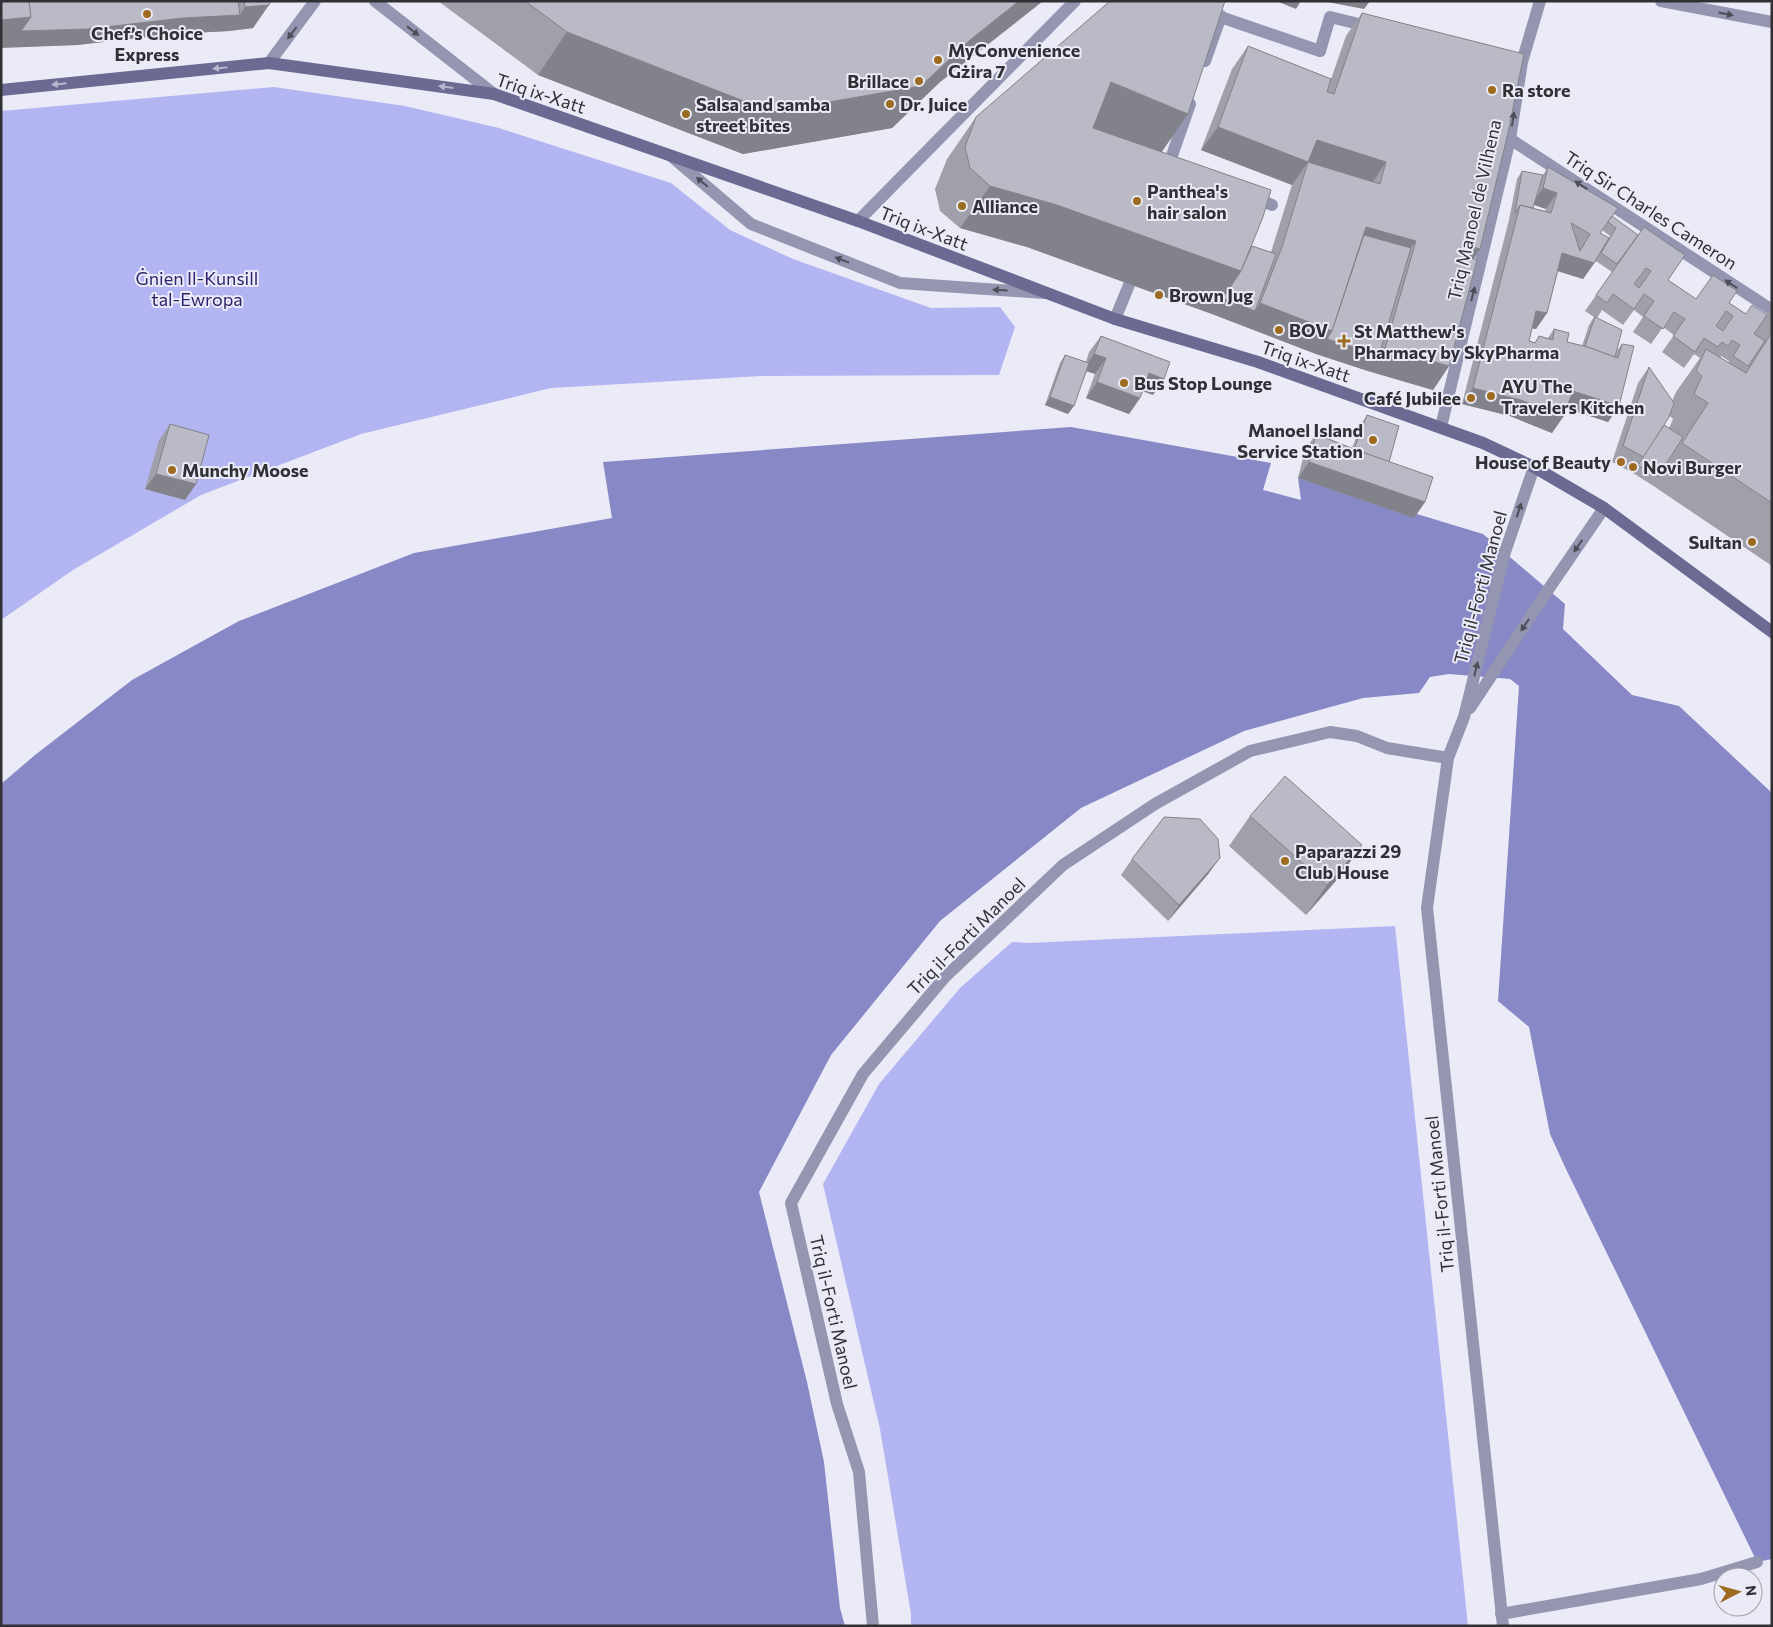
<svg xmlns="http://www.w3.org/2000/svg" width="1773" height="1627" font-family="Commissioner,sans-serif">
<rect width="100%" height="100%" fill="#ebebf8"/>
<g fill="#b3b4f2">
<path d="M274 87 405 106 499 128 671 183 730 230 793 259 931 308 1000 307 1015 327 999 375 762 376 551 388 361 434 201 495 73 570 1 620V111Z"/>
<path d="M1395 926 1468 1626H911V1614L880 1429 823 1184 879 1084 960 988 1012 942 1029 943Z"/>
</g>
<path fill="#8888c6" d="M1071 427 1271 463 1263 490 1301 500 1298 478 1483 534 1565 604 1563 629 1632 695 1679 706 1772 793V1559L1757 1562 1565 1167 1550 1134 1529 1027 1498 1001 1519 686 1510 679 1449 674 1430 677 1419 693 1363 698 1244 731 1081 808 940 921 831 1055 759 1192 807 1382 824 1462 840 1608 845 1626H1V784L35 755 132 680 239 621 414 553 612 518 603 462Z"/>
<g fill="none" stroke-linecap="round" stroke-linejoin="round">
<g stroke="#9495b0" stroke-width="12">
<path d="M671 156 751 224 900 283 1044 293"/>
<path d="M1501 1614 1701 1579 1757 1562"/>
<path d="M873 1626 859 1472 837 1404 791 1203 863 1074 945 977 1063 865 1155 804 1250 751 1330 732 1357 736 1387 748 1448 758"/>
</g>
<g stroke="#9495b0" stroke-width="12">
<path d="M1320 51 1330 17 1371 27"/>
<path d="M1115 319 1129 285"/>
</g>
<g stroke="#9495b0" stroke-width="12">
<path d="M1661 1 1772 22"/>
<path d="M1203 11 1320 51"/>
<path d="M1205 61 1221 16"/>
<path d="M269 63 315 1"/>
<path d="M1510 139 1772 310"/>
<path d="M1169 164 1190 104"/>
<path d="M1253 197 1272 205"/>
<path d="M858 221 1075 1"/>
<path d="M1441 427 1510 139 1522 62 1540 1"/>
</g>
<g stroke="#9495b0" stroke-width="12">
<path d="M375 1 494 94"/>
<path d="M1470 708 1552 584 1604 508"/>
<path d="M1503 1626 1427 908 1448 758 1464 717 1505 552 1534 467"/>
</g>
<path stroke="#6a6a92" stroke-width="12" d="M1 90 269 63 494 94 858 221 1115 319 1258 362 1483 443 1534 467 1604 508 1772 632"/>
</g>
<g fill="#a0a0aa" fill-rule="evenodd">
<path d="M1 1H271L253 28 229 31 172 34 77 45 10 47Z"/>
<path d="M438 1H1043L940 82 892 128 743 154 538 75Z"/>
<path d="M1362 13 1480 249 1474 259 1449 366 1433 390 1368 371 1316 354 1212 314 1027 247 960 228 940 211 935 189 947 159 976 117 1162 152 1252 246 1271 252 1292 185 1201 150 1232 69 1248 46 1331 79 1346 36Z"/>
<path d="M1548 167 1612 216 1668 280 1696 299 1729 303 1746 314 1767 315 1772 307V566L1652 485 1633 473 1612 462 1638 383 1649 367 1672 401 1676 392 1700 358 1694 354 1684 368 1662 352 1674 335 1663 327 1651 344 1633 332 1643 317 1634 310 1623 325 1602 310 1597 318 1616 352 1622 344 1619 406 1608 422 1566 408 1563 417 1552 433 1510 416 1462 404 1509 220 1517 179 1522 171 1543 175ZM1534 205 1546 209 1545 211 1533 208ZM1607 224 1602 230 1610 236 1609 238 1600 233ZM1623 257 1585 311 1594 317 1589 325 1582 346 1567 342 1554 329 1548 338 1539 336 1535 343 1529 341 1532 328 1536 329 1547 313 1558 271 1583 279 1596 261 1612 272ZM1721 356 1729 361 1728 363 1720 358ZM1670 416 1673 419 1669 428 1664 425Z"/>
<path d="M1101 336 1153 395 1142 391 1140 398 1129 414 1086 398 1095 374 1087 371 1068 414 1045 405 1060 363 1065 355 1086 362 1089 352Z"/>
<path d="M1367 415 1389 462 1425 502 1414 518 1298 478 1305 450 1316 434 1352 448 1362 423Z"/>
<path d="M170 424 196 484 185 500 145 489 159 440Z"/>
<path d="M1250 816 1341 875 1306 915 1229 846Z"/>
<path d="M1132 859 1209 873 1168 921 1121 875Z"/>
</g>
<g fill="#82828b">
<path d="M1019 1H1043L940 82 892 128 743 154 538 75 567 32 970 40Z"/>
<path d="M1276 1H1301L1296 9Z"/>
<path d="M1322 1H1370L1364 9Z"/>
<path d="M269 5 253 28 229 31 245 7Z"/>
<path d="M240 15 229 31 172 34 77 45 1 48V20L31 17 183 18Z"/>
<path d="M1111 82 1188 114 1159 156 1081 125Z"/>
<path d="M1218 127 1317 140 1386 162 1370 186 1308 162 1292 185 1201 150Z"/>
<path d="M990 186 1057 205 1241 271 1255 311 1260 303 1332 331 1379 355 1385 348 1449 366 1433 390 1368 371 1316 354 1212 314 1027 247 960 228Z"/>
<path d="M1543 188 1557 193 1546 209 1532 204Z"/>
<path d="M1366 227 1416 241 1400 264 1355 252Z"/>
<path d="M1467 245 1480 249 1464 272 1450 269Z"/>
<path d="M1562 253 1594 263 1583 279 1551 269Z"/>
<path d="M1536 311 1547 313 1536 329 1525 327Z"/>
<path d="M1094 354 1106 358 1095 374 1083 370Z"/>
<path d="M1149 373 1164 379 1153 395 1138 389Z"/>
<path d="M1097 382 1140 398 1129 414 1086 398Z"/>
<path d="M1473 388 1521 400 1563 417 1552 433 1510 416 1462 404Z"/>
<path d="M1573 391 1619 406 1608 422 1562 407Z"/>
<path d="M1050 397 1074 406 1068 414 1045 405Z"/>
<path d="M1309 462 1425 502 1414 518 1298 478Z"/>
<path d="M156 474 196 484 185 500 145 489Z"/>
<path d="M1362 845 1341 875 1306 915 1327 885Z"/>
<path d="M1220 858 1209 873 1168 921 1179 905Z"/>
</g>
<g fill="#babac6" stroke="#82828b" fill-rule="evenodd">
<path d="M1 1H29L31 17 1 20Z"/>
<path d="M29 1H238L240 15 183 18 88 29 21 31 31 17Z"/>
<path d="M244 1H271L269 5 245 7Z"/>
<path d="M525 1H1019L970 40 921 86 772 112 567 32Z"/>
<path d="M1110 1H1225L1188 114 1111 82 1093 128 1271 190 1263 217 1241 271 1057 205 990 186 970 168 965 147 976 117Z"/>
<path d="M1362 13 1524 54 1508 133 1480 249 1467 245 1464 255 1477 260 1449 366 1385 348 1416 241 1366 227 1332 331 1260 303 1282 247 1308 162 1218 127 1248 46 1331 79 1327 92 1334 94ZM1317 140 1386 162 1380 184 1308 162Z"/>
<path d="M1548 167 1618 208 1600 233 1609 238 1594 263 1562 253 1547 313 1536 311 1529 341 1535 343 1539 336 1553 340 1554 329 1569 333 1567 342 1588 347 1618 358 1622 344 1634 346 1619 406 1573 391 1563 417 1521 400 1473 388 1520 205 1551 213 1557 193 1543 188ZM1571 223 1590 234 1580 251Z"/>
<path d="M1522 171 1543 175 1533 208 1520 205 1515 213Z"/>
<path d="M1612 216 1638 235 1617 264 1601 253 1616 228 1608 222Z"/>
<path d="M1644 227 1685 255 1668 280 1696 299 1713 275 1737 291 1729 303 1746 314 1752 305 1767 315 1754 334 1765 341 1748 366 1733 356 1740 345 1732 340 1728 346 1722 342 1718 347 1704 338 1695 352 1673 336 1685 319 1674 312 1663 329 1644 316 1654 301 1644 294 1634 309 1613 294 1607 303 1596 295ZM1646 268 1651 271 1639 288 1634 284ZM1726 311 1733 316 1723 331 1716 326Z"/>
<path d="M1364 235 1411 248 1379 355 1327 339 1332 331Z"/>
<path d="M1252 246 1276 254 1255 311 1223 298 1241 271Z"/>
<path d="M1595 317 1622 330 1615 357 1585 346Z"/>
<path d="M1772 332V503L1682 443 1708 403 1694 394 1702 376 1696 371 1706 349 1746 373Z"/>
<path d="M1101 336 1170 362 1164 379 1149 373 1140 398 1097 382 1106 358 1094 354Z"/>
<path d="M1065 355 1089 363 1074 406 1050 397Z"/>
<path d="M1649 367 1674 403 1669 417 1644 457 1623 446Z"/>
<path d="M1367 415 1399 426 1389 462 1354 449Z"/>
<path d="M170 424 209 435 196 484 156 474Z"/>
<path d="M1664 425 1683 437 1658 477 1638 465Z"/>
<path d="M1316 434 1356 450 1433 477 1425 502 1309 462Z"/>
<path d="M1285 776 1362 845 1327 885 1250 816Z"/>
<path d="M1164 817 1200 819 1218 839 1220 858 1179 905 1132 859Z"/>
</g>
<defs><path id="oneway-solid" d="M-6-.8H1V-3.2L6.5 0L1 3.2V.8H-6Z" transform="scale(1.25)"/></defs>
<g fill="#4e4e5a">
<use href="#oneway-solid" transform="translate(1726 14) rotate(11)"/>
<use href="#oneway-solid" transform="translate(413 31) rotate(38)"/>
<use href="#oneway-solid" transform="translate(292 33) rotate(128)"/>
<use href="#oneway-solid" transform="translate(1513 119) rotate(-81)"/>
<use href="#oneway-solid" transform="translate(702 182) rotate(-140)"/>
<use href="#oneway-solid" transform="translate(1581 185) rotate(-147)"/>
<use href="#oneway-solid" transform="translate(842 260) rotate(-159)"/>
<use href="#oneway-solid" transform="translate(1731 284) rotate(-147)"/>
<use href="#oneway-solid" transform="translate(1000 290) rotate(-176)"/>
<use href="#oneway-solid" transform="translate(1473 294) rotate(-76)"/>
<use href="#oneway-solid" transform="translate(1519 510) rotate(-72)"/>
<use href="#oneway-solid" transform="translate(1578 546) rotate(125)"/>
<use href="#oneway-solid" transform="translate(1525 625) rotate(123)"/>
<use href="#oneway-solid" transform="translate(1476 669) rotate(-76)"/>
</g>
<g fill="#b7b7cf">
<use href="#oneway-solid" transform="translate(220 68) rotate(174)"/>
<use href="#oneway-solid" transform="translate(59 84) rotate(174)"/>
<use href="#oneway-solid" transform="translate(446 87) rotate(-172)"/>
</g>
<g fill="#9c6b1f" stroke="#ebebf8" stroke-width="2">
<circle cx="147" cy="14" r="5"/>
<circle cx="938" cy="60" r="5"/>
<circle cx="919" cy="81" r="5"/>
<circle cx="1492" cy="90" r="5"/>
<circle cx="890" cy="104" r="5"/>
<circle cx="686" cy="114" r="5"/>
<circle cx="1137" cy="201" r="5"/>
<circle cx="962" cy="206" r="5"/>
<circle cx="1159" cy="295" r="5"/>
<circle cx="1279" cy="330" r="5"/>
<path d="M1341.5 333.5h5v5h5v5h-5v5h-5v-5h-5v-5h5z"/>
<circle cx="1124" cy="383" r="5"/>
<circle cx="1491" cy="396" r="5"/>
<circle cx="1471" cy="398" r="5"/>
<circle cx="1373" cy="440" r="5"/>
<circle cx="1621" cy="462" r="5"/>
<circle cx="1633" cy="467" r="5"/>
<circle cx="172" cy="470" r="5"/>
<circle cx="1752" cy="542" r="5"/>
<circle cx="1285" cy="861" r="5"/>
</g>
<g text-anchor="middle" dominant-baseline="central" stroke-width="4" stroke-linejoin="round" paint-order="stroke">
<g font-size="18" font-weight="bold" fill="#303035" stroke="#ebebf8" text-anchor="start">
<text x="147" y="33" text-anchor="middle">Chef’s Choice<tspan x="147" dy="21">Express</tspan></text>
<text x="948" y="50">MyConvenience<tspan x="948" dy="21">Gżira 7</tspan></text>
<text x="909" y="81" text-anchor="end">Brillace</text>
<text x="1502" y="90">Ra store</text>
<text x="696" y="104">Salsa and samba<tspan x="696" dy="21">street bites</tspan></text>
<text x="900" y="104">Dr. Juice</text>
<text x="1147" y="191">Panthea's<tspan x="1147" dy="21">hair salon</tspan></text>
<text x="972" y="206">Alliance</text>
<text x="1169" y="295">Brown Jug</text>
<text x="1289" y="330">BOV</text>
<text x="1354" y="331">St Matthew's<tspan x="1354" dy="21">Pharmacy by SkyPharma</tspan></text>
<text x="1134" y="383">Bus Stop Lounge</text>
<text x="1501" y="386">AYU The<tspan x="1501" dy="21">Travelers Kitchen</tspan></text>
<text x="1461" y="398" text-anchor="end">Café Jubilee</text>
<text x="1363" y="430" text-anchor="end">Manoel Island<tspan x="1363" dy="21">Service Station</tspan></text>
<text x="1611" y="462" text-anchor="end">House of Beauty</text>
<text x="1643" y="467">Novi Burger</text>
<text x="182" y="470">Munchy Moose</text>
<text x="1742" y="542" text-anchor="end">Sultan</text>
<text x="1295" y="851">Paparazzi 29<tspan x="1295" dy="21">Club House</tspan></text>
</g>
<g font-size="18" fill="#303035" stroke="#ebebf8">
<text transform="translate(541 93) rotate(18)">Triq ix-Xatt</text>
<text transform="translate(1474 210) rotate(-77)">Triq Manoel de Vilhena</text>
<text transform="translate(1651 210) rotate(33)">Triq Sir Charles Cameron</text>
<text transform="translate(924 228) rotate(21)">Triq ix-Xatt</text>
<text transform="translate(1306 361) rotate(19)">Triq ix-Xatt</text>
<text transform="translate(1480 587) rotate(-75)">Triq il-Forti Manoel</text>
<text transform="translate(966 936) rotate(-45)">Triq il-Forti Manoel</text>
<text transform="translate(1439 1194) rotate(-96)">Triq il-Forti Manoel</text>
<text transform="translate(834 1312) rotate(77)">Triq il-Forti Manoel</text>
</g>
<g font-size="18" fill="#2e236c" stroke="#ebebf8">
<text x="197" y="278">Ġnien Il-Kunsill<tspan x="197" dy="21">tal-Ewropa</tspan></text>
</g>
</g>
<rect width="1773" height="1627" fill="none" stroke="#303035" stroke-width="5"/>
<g transform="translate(1738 1592) rotate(84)"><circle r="24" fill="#ebebf8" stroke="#a0a0aa"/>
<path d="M0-4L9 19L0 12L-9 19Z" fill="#9c6b1f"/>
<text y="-8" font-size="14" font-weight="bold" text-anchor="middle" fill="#303035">N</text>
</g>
</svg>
